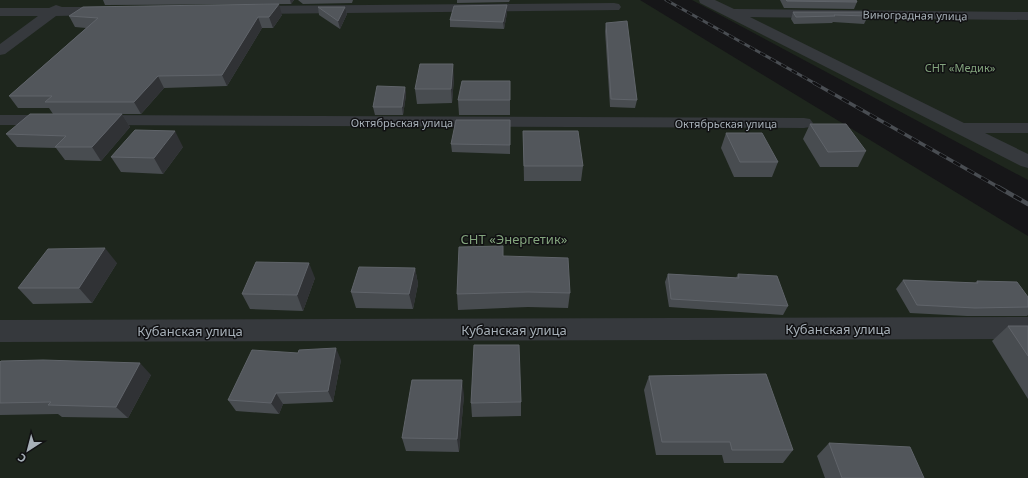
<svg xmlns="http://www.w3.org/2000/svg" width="1028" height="478" font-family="'Noto Sans',sans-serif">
<rect width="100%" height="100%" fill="#161618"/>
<g fill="#1e261d">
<path d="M0 0H640L1028 236V478H0Z"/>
<path d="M692 0H1028V180Z"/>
</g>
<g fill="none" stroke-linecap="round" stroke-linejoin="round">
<g fill="#36393d" fill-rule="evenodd">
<path d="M699 0H715L734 9 1028 12V20L750 17 964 123H1028V133H985L1028 154V168L1021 166 700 3Z"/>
<path d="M614 3 619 4 621 7 619 10 251 14 246 13 244 10 246 7 251 6Z"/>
<path d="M56 5 62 7H106L111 8 113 11 111 14 106 15 56 16 5 54 0 55V44L38 16H0V8H49Z"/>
<path d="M0 115H51L57 116 60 120 57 124 51 125H0Z"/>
<path d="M95 115 804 118 810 119 813 123 810 127 804 128 95 125 89 124 86 120 89 116Z"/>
<path d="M1028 317V339L0 342V320Z"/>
</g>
<g stroke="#494d52" stroke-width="3">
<path id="rail-far2" d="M666 0 816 84"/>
</g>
<g stroke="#494d52" stroke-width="3.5">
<path id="rail-far1" d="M814 83 1000 188"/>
</g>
<g stroke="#494d52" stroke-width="4.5">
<path id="rail" d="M998 187 1028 204"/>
</g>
<use href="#rail-far2" stroke="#111113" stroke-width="2" stroke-dasharray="6" stroke-linecap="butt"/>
<use href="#rail-far1" stroke="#111113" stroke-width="2.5" stroke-dasharray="8" stroke-linecap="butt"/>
<use href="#rail" stroke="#111113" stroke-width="3" stroke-dasharray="9" stroke-linecap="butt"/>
</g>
<g fill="#484c50">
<path d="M103 0H294L291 4 105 5Z"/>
<path d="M298 0H353L352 3 303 4Z"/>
<path d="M457 0H510L509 2 457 3Z"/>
<path d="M780 0H856L857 2 854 9 784 8Z"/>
<path d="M507 5V13L504 29 450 27V20Z"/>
<path d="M318 7H345L347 14 340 29 319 15Z"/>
<path d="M793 12 868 16 864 24 833 22 832 23 794 24 791 19Z"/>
<path d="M282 15 273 28H262L227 86 164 88 141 114H122L130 127 101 161 65 160 56 148 17 147 6 134 53 114 49 108H18L9 96 86 28 75 27 69 16Z"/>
<path d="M606 23 637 100 635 108 610 107 605 31Z"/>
<path d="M454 78 452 103 417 104 415 89Z"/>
<path d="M510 81V115H459L458 100Z"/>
<path d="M405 87 406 95 403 115H375L373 107Z"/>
<path d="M510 120V154L452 152 451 144Z"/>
<path d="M810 124 866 151 858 167H820L803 139Z"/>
<path d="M523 131 583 166 581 181H524Z"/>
<path d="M726 133 778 162 772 177H734L721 148Z"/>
<path d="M183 147 163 174 121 172 111 157Z"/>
<path d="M503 256 570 293 568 308 528 307 458 310 457 294Z"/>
<path d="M117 263 92 303 33 304 18 288Z"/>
<path d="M415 268 418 284 413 309 356 308 351 292Z"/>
<path d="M668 274 736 278 738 274 788 306 783 315 669 307 665 282Z"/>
<path d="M315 278 303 311 250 309 242 294Z"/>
<path d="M903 280 975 283 977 281 1028 297V315L1027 316H967L910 313 896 289Z"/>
<path d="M1008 326H1028V399L992 341Z"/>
<path d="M341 360 333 402 283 404 279 414 236 411 228 400Z"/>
<path d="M0 362 151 375 128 418 62 417 58 414 0 415Z"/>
<path d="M649 376 793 450 783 463H724L722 455H656L644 390Z"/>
<path d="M464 395 459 452 406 451 402 438Z"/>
<path d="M521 402V416L472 417 471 403Z"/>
<path d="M829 443 924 478H825L817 456Z"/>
</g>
<g fill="#303235">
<path d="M290 0H294L291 4Z"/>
<path d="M279 4 282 15 273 28 269 17Z"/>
<path d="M507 5V13L504 29 503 22Z"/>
<path d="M345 7 347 14 340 29 338 21Z"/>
<path d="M258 17 262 28 227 86 222 75Z"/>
<path d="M453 64 454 78 452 103 451 89Z"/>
<path d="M158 76 164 88 141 114 134 102Z"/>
<path d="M405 87 406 95 403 115 402 107Z"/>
<path d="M122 114 130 127 101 161 92 147Z"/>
<path d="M175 131 183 147 163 174 154 158Z"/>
<path d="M105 248 117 263 92 303 79 288Z"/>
<path d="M309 263 315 278 303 311 297 295Z"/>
<path d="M415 268 418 284 413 309 409 294Z"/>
<path d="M336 348 341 360 333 402 328 391Z"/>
<path d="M140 363 151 375 128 418 116 407Z"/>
<path d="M462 380 464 395 459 452 457 439Z"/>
<path d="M276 393 283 404 279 414 271 403Z"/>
</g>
<g fill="#52565b" stroke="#60646a">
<path d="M786 0H856L857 2 787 1Z"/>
<path d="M279 4 269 17H258L222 75 158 76 134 102H45L52 96H9L98 18 69 16 83 7Z"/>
<path d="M507 5 503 22 450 20 454 6Z"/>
<path d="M318 7H345L338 21Z"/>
<path d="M793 12H865L868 16 834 15 835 16 796 17Z"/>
<path d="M627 21 637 100 611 99 606 23Z"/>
<path d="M420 64H453L451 89H415Z"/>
<path d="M462 81H510V100H458Z"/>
<path d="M377 86 405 87 402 107H373Z"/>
<path d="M30 114H122L92 147H55L66 136 6 134Z"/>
<path d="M456 120H510V145L451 144Z"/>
<path d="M810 124H846L866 151 828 152Z"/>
<path d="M135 130 175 131 154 158 111 157Z"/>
<path d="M523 131H578L583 166H524Z"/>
<path d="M726 133H762L778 162H740Z"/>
<path d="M503 246V256L568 258 570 293 528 292 457 294 459 247Z"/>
<path d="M105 248 79 288H18L48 249Z"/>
<path d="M256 262 309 263 297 295 242 294Z"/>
<path d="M359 267 415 268 409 294 351 292Z"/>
<path d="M668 274 739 278 738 274 777 276 788 306 671 299Z"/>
<path d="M903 280 978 283 977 281 1017 282 1028 297V307L975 308 917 305Z"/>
<path d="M1008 326H1028V356Z"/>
<path d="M474 345H519L521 402 471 403Z"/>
<path d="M336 348 328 391 276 393 271 403 228 400 252 350 298 353 299 350Z"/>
<path d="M43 360 140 363 116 407 48 405 51 402 0 403V362L1 361Z"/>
<path d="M766 374 793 450H732L730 442H662L649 376Z"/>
<path d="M412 380H462L457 439 402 438Z"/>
<path d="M829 443 910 447 924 478H842Z"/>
</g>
<g text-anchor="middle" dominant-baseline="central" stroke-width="3" stroke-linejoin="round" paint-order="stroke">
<g font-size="11" fill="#a7b0b8" stroke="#111113">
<text transform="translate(915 15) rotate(1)">Виноградная улица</text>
<text x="402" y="122">Октябрьская улица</text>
<text x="726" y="123">Октябрьская улица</text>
</g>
<g font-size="11" fill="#83a47d" stroke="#111113">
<text x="960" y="67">СНТ «Медик»</text>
</g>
<g font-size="13" fill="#83a47d" stroke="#111113">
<text x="514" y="239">СНТ «Энергетик»</text>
</g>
<g font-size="13" fill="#a7b0b8" stroke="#111113">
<text x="838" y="329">Кубанская улица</text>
<text x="514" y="330">Кубанская улица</text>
<text x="190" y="331">Кубанская улица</text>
</g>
</g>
<g transform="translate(28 450) rotate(216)" stroke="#111113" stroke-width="3" paint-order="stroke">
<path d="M0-3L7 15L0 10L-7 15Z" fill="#a7b0b8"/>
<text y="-6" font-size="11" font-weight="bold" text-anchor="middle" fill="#a7b0b8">С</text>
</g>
</svg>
